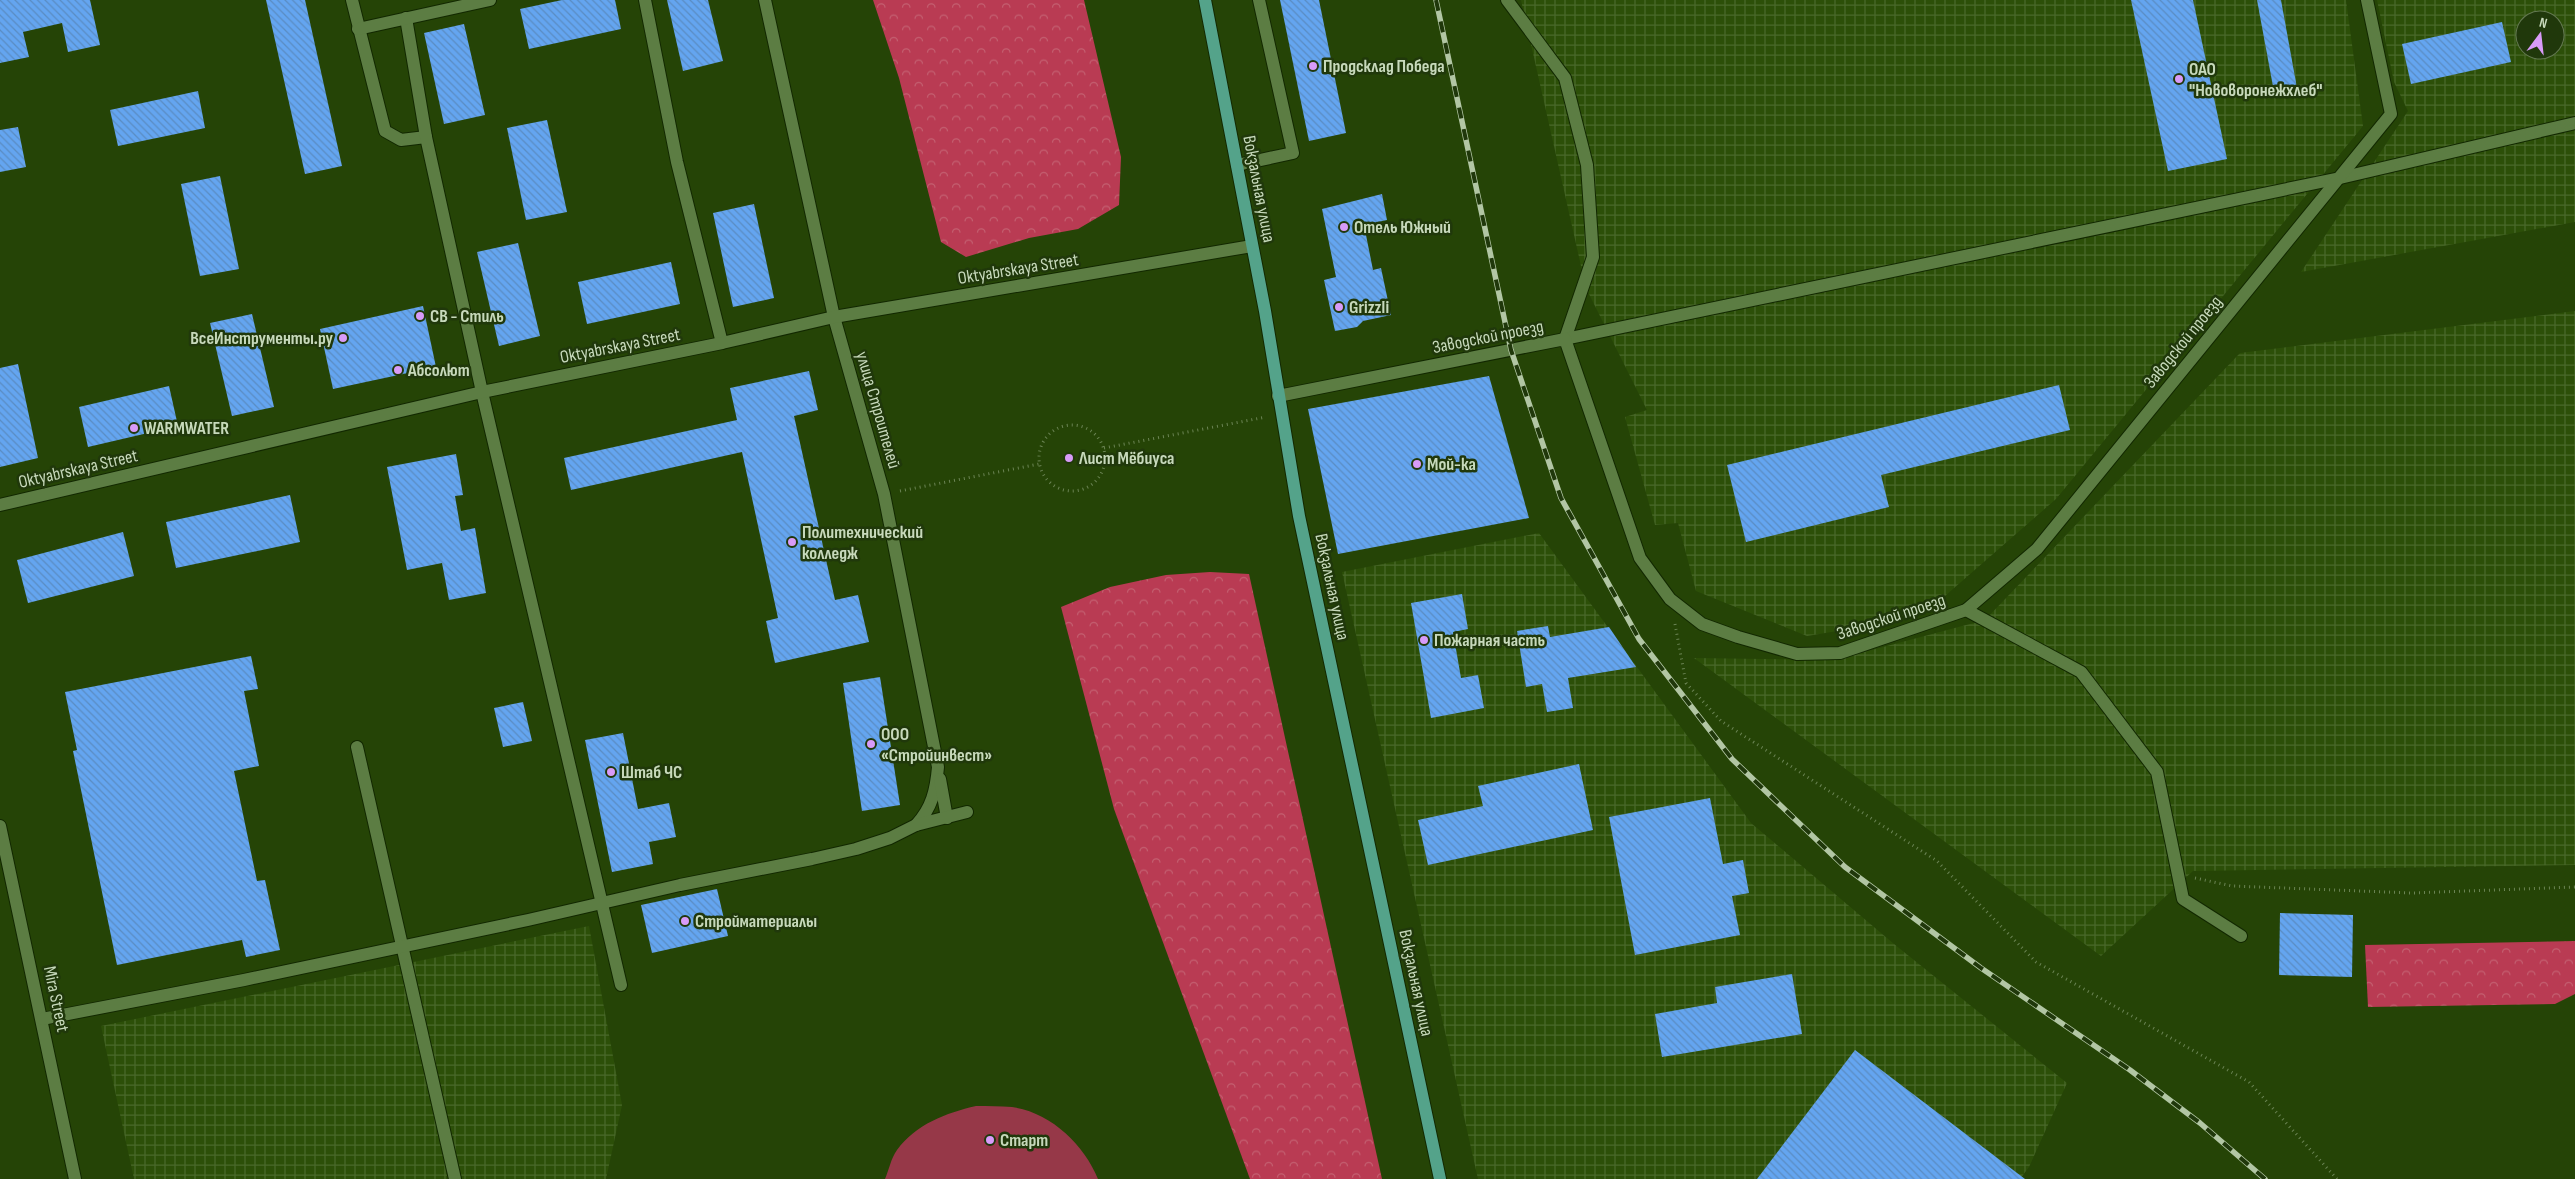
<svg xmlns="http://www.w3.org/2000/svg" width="2575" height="1179" font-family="'Sofia Sans Condensed',sans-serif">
<defs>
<pattern id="industrial-grid" width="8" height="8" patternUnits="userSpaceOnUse" patternTransform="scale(1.25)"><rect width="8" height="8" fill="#2c4f08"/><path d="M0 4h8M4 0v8" fill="none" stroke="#49682a"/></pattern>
<pattern id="forest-crowns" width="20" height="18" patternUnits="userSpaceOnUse" patternTransform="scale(1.25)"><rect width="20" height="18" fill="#b93b53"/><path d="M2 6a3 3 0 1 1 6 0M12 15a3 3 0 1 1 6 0" fill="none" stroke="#c46071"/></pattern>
<pattern id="building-back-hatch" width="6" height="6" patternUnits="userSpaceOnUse" patternTransform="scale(1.25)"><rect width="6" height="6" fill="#64a5f0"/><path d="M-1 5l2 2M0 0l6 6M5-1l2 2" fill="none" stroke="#5a8cc2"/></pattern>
</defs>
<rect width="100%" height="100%" fill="#254406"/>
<g fill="url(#industrial-grid)" fill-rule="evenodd">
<path d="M1521 0H2346L2363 126 2056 499 1930 609 1886 623 1807 636 1696 591 1678 523 1655 525 1625 417 1647 410 1586 288Z"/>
<path d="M2377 0H2575V222L2301 272 2408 111 2394 82ZM2525 20H2555V50H2525Z"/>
<path d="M2575 311V865L2193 871 2101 956 1694 658 1834 660 1985 620 2240 353Z"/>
<path d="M1539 533 1751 823 1894 944 2067 1083 2029 1167 2020 1179H1478L1342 572Z"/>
<path d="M589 926 622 1105 606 1179H134L101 1026Z"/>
</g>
<g fill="url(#forest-crowns)">
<path d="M873 0H1084L1121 157 1119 205 1078 229 1029 238 966 257 941 242 899 78Z"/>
<path d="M1210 572 1249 574 1382 1179H1250L1114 809 1061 607 1110 587 1166 575Z"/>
<path d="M2575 941V994L2555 1004 2368 1007 2365 945Z"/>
</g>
<path fill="#963848" d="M976 1106C988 1106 1000 1106 1012 1107 1050 1112 1084 1144 1098 1179H885C889 1170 891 1158 897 1150 916 1124 946 1113 976 1106Z"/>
<g fill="url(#building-back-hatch)">
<path d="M0 0H90L100 45 68 52 62 23 23 32 29 57 0 63Z"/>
<path d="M266 0H305L342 166 305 174Z"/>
<path d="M562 0H615L621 29 529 49 520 9Z"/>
<path d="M667 0H708L723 61 683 71Z"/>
<path d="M1280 0H1319L1346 133 1309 141Z"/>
<path d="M2131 0H2193L2227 159 2168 171Z"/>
<path d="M2257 0H2281L2297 88 2274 92Z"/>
<path d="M2502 22 2511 62 2411 84 2402 44Z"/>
<path d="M464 24 485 115 444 124 424 33Z"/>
<path d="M198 91 205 128 118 146 110 110Z"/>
<path d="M547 120 567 212 526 220 507 128Z"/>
<path d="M18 127 26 167 0 172V130Z"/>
<path d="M220 176 239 269 200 276 181 184Z"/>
<path d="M1382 194 1387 220 1364 225 1373 270 1381 268 1391 315 1363 321 1357 327 1335 331 1324 280 1336 277 1322 209Z"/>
<path d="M754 204 774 298 733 307 713 213Z"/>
<path d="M518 243 540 336 499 346 477 252Z"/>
<path d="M671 262 680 304 587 324 578 282Z"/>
<path d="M423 306 436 367 333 389 320 329Z"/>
<path d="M252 314 274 407 232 416 210 323Z"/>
<path d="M18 364 38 458 0 467V368Z"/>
<path d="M809 371 818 410 794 416 835 600 858 595 869 642 775 663 766 621 778 618 742 452 571 490 564 458 737 420 730 388Z"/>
<path d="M1489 376 1529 518 1338 554 1308 409Z"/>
<path d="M2059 385 2070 430 1881 475 1889 507 1746 542 1727 465Z"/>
<path d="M169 386 178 426 88 447 79 407Z"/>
<path d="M456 454 463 495 455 496 461 531 475 528 486 593 449 600 442 563 407 570 387 467Z"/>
<path d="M290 495 300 542 176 568 166 522Z"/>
<path d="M123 532 134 576 28 603 17 560Z"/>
<path d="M1462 594 1468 629 1453 632 1461 678 1478 675 1484 708 1431 718 1411 603Z"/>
<path d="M1548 626 1550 637 1609 627 1636 667 1568 678 1573 708 1547 712 1542 684 1526 687 1517 631Z"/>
<path d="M251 656 258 689 244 691 259 766 234 771 257 881 265 880 280 950 246 957 242 940 117 965 73 751 77 750 65 692Z"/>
<path d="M880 677 900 805 862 811 843 683Z"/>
<path d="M523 702 532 741 503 747 494 708Z"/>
<path d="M623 733 638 809 669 803 676 837 649 842 653 864 612 872 585 740Z"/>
<path d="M1579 764 1593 830 1428 865 1418 820 1483 806 1478 786Z"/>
<path d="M1710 798 1723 864 1743 860 1749 893 1732 896 1740 935 1635 955 1609 817Z"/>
<path d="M717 889 728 936 652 953 641 905Z"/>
<path d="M2280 913 2353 915 2352 977 2279 975Z"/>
<path d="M1792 974 1802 1034 1662 1057 1655 1014 1717 1003 1715 987Z"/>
<path d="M1855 1050 2025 1179H1757Z"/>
</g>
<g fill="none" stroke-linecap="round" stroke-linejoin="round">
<g stroke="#122800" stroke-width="14">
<g id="minor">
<path d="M352 0 385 131 401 140 426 137"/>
<path d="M645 0 677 162 722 343"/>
<path d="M765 0 834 317 884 494 938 767C936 790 932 808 916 825"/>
<path d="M1507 0 1565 78 1587 165 1593 257 1565 339"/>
<path d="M406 18 426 137 482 392 621 985"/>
<path d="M358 29 490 0"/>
<path d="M1237 165 1293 153 1259 0"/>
<path d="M1565 339 2340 178 2575 123"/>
<path d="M1278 396 1565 339 1640 558 1670 599 1702 624 1738 637 1797 654 1840 653 1966 610 2037 549 2391 114 2367 0"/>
<path d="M0 505 482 392 722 343 834 317 1252 246"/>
<path d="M1966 610 2081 672 2157 772 2183 899 2241 936"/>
<path d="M357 747 455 1179"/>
<path d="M940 779 947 818"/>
<path d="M0 826 75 1179"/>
<path d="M42 1019 244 980 528 920 680 885 812 859 856 849 890 838 916 825 967 812"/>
</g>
</g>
<g stroke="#122800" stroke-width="14">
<path id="major" d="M1205 0 1265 311 1299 516 1440 1179"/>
</g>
<g stroke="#6b8454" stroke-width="3" stroke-dasharray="1 4" stroke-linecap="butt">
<circle cx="1072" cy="458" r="33"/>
<path d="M1104 448 1266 417"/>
<path d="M900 491 1039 464"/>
<path d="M1675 624 1686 683 1721 721 1937 861 2036 962 2249 1082 2337 1179"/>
<path d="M2195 878 2232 886 2412 893 2575 887"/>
</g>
<use href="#minor" stroke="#5c7d43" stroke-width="12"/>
<use href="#major" stroke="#54a38a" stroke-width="12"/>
<g stroke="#b2c6a4" stroke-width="5.5">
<path id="rail" d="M1436 0 1511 350 1561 498 1639 639 1732 759 1845 867 1981 968 2130 1070 2200 1123 2265 1179"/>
</g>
<use href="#rail" stroke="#20380b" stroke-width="4" stroke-dasharray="11" stroke-linecap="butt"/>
</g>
<g fill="#d89bf8" stroke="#20380b" stroke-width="2">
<circle cx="1313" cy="66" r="5"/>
<circle cx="2179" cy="79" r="5"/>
<circle cx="1344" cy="227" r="5"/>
<circle cx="1339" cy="307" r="5"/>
<circle cx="420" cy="316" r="5"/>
<circle cx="343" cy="338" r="5"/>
<circle cx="398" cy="370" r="5"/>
<circle cx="134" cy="428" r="5"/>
<circle cx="1069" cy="458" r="5"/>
<circle cx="1417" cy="464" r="5"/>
<circle cx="792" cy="542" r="5"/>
<circle cx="1424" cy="640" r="5"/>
<circle cx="871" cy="744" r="5"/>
<circle cx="611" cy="772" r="5"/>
<circle cx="685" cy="921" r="5"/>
<circle cx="990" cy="1140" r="5"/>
</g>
<g text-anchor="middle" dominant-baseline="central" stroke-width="5" stroke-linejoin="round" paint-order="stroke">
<g font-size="18" font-weight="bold" fill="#c7d9bb" stroke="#20380b" text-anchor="start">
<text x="1323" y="66">Продсклад Победа</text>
<text x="2189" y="69">ОАО<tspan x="2189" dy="21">"Нововоронежхлеб"</tspan></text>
<text x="1354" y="227">Отель Южный</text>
<text x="1349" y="307">Grizzli</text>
<text x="430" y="316">СВ - Стиль</text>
<text x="333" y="338" text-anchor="end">ВсеИнструменты.ру</text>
<text x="408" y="370">Абсолют</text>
<text x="144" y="428">WARMWATER</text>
<text x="1079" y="458">Лист Мёбиуса</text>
<text x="1427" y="464">Мой-ка</text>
<text x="802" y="532">Политехнический<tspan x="802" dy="21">колледж</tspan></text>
<text x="1434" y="640">Пожарная часть</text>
<text x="881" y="734">ООО<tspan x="881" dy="21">«Стройинвест»</tspan></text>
<text x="621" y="772">Штаб ЧС</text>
<text x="695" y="921">Стройматериалы</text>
<text x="1000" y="1140">Старт</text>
</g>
<g font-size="18" fill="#c7d9bb" stroke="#20380b">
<text transform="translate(1259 189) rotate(79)">Вокзальная улица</text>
<text transform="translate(1018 269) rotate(-9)">Oktyabrskaya Street</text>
<text transform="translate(1488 337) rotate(-11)">Заводской проезд</text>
<text transform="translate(2183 342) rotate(-51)">Заводской проезд</text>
<text transform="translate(620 346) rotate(-11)">Oktyabrskaya Street</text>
<text transform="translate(878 410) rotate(74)">улица Строителей</text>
<text transform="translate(78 469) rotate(-13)">Oktyabrskaya Street</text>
<text transform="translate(1332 587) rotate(78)">Вокзальная улица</text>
<text transform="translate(1891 617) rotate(-18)">Заводской проезд</text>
<text transform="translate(1416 983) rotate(78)">Вокзальная улица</text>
<text transform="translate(56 999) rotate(78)">Mira Street</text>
</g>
</g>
<g transform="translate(2540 35) rotate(15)"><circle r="24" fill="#20380b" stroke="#637851"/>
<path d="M0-4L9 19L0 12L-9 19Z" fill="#d89bf8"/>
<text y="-8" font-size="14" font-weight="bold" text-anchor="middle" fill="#c7d9bb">N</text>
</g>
</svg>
